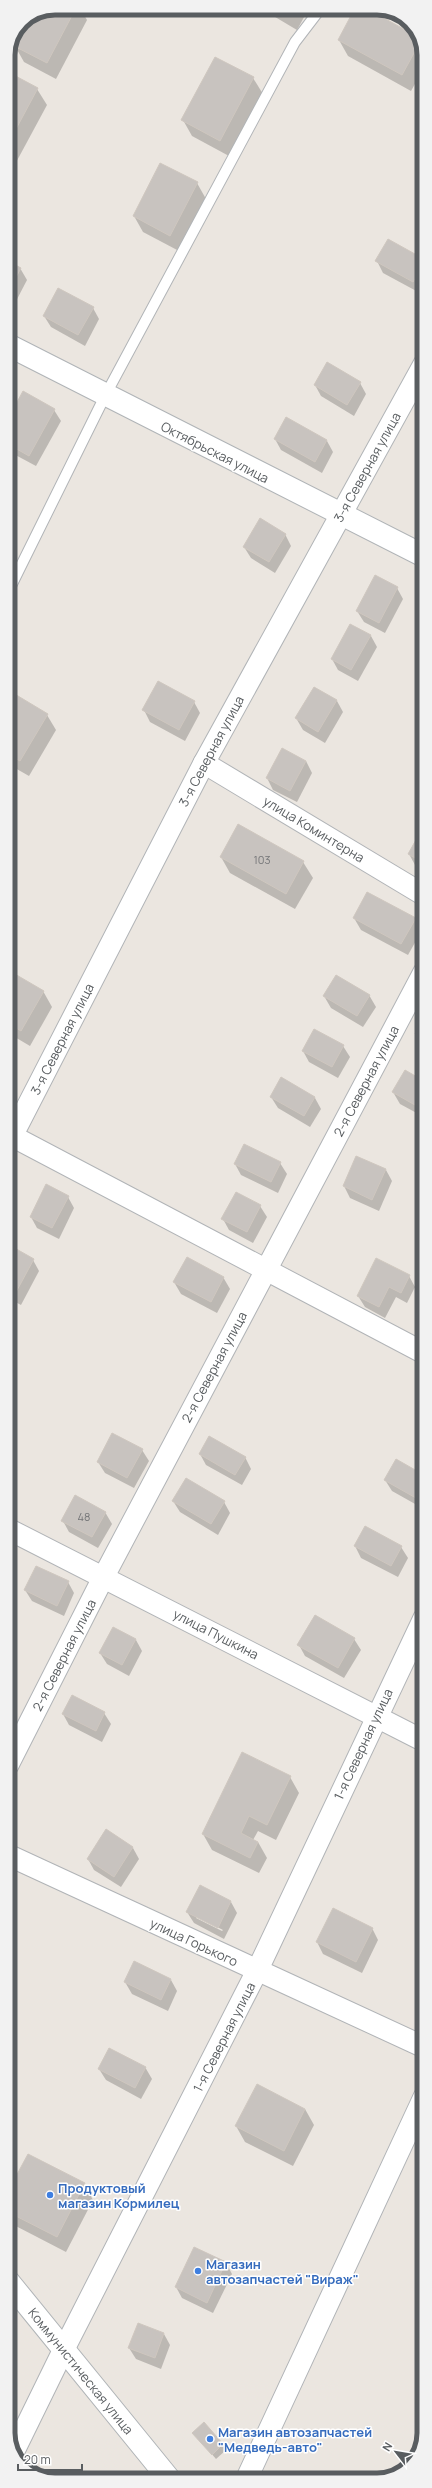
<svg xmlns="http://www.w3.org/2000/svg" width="432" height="2488" font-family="Manrope,sans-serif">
<rect width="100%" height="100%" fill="#ebe6e0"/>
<g fill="#0003" fill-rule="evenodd">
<path d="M55 8H80L87 20 56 79 24 62 15 46Z"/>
<path d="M260 8H309L297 30Z"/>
<path d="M419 39 424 49V68L411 91 348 56 339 40Z"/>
<path d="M216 58 253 78 263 94 229 156 192 136 183 120Z"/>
<path d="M8 73 37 89 47 105 13 168 8 165Z"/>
<path d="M197 183 206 199 179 251 143 232 134 216Z"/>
<path d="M424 260V286L420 293 383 273 377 261Z"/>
<path d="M8 262 20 268 27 280 14 305 8 302Z"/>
<path d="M93 308 99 319 85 346 51 327 44 316Z"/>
<path d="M360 383 366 394 354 416 321 396 315 385Z"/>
<path d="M54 410 61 421 36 466 8 451V421Z"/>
<path d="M275 439 327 441 333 452 322 473 281 450Z"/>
<path d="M285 534 291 546 275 573 251 558 244 547Z"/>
<path d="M397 588 403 599 385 633 364 622 357 611Z"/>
<path d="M351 625 371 636 377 647 358 681 338 670 332 659Z"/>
<path d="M315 688 337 701 343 712 325 743 303 730 296 718Z"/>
<path d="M8 691 47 715 56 730 29 776 8 764Z"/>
<path d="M194 702 200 713 185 741 150 722 144 710Z"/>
<path d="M306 761 312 773 297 802 273 790 267 778Z"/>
<path d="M424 834V870L415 865 409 854Z"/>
<path d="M221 857 303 862 313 878 295 909 230 873Z"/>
<path d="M354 918 415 919 422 930 408 955 361 930Z"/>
<path d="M8 972 43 991 52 1007 30 1046 8 1033Z"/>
<path d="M369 995 376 1007 363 1027 331 1008 324 996Z"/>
<path d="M424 1020V1047L416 1034Z"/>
<path d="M343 1046 350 1057 338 1078 309 1062 303 1051Z"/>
<path d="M282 1078 315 1098 321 1109 310 1127 278 1108 271 1097Z"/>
<path d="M424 1082V1117L400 1104 393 1092Z"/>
<path d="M357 1157 386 1170 392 1181 379 1211 350 1198 344 1186Z"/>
<path d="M280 1163 287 1174 278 1193 241 1175 235 1164Z"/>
<path d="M68 1197 74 1208 59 1239 37 1228 31 1217Z"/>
<path d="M260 1206 267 1217 253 1243 229 1230 223 1219Z"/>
<path d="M8 1253 33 1260 39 1271 21 1305 8 1298Z"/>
<path d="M409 1276 415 1287 407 1303 396 1297 385 1318 365 1307 358 1296Z"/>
<path d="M223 1277 230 1289 217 1313 181 1294 174 1282Z"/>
<path d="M142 1450 149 1461 134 1488 105 1473 98 1462Z"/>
<path d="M200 1454 245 1457 251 1469 242 1485 206 1465Z"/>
<path d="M424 1476V1509L392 1491 385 1480Z"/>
<path d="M173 1501 224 1502 230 1513 218 1535 180 1512Z"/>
<path d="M105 1512 112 1524 98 1548 69 1532 63 1521Z"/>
<path d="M355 1546 401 1547 408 1558 398 1577 361 1558Z"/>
<path d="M68 1582 74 1593 64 1616 32 1601 25 1590Z"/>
<path d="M113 1628 136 1640 142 1651 129 1676 107 1664 100 1653Z"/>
<path d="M354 1639 361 1650 344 1678 305 1656 299 1645Z"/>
<path d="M104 1713 111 1724 102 1742 69 1725 63 1714Z"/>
<path d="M8 1719 11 1723 8 1727Z"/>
<path d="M290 1777 299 1793 276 1840 258 1831 253 1840 258 1842 267 1858 259 1873 212 1850 203 1834Z"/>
<path d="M133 1848 139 1859 121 1887 94 1870 88 1859Z"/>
<path d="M201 1887 231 1902 237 1913 224 1939 194 1923 187 1912ZM196 1916 223 1930 222 1931 196 1918Z"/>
<path d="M372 1928 378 1940 362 1973 323 1954 317 1942Z"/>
<path d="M135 1962 171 1980 177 1991 168 2011 132 1994 125 1982Z"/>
<path d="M145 2067 152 2079 141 2099 106 2080 99 2069Z"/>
<path d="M305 2109 314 2125 293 2166 245 2142 236 2126Z"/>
<path d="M84 2184 93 2200 66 2252 10 2223 8 2220V2194Z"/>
<path d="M195 2248 226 2263 232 2274 213 2313 182 2298 176 2287Z"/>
<path d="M164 2334 170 2345 161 2369 136 2359 129 2348Z"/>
<path d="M194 2433 223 2444 226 2450 216 2459Z"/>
</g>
<g fill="#c8c3bf" stroke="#cfc7bf">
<path d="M55 8H76L47 63 14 46 28 19Z"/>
<path d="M277 8H291L288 15Z"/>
<path d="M355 8H366L418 37 420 42 402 75 338 40Z"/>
<path d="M215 57 254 77 220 141 181 120Z"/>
<path d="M8 72 38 88 8 144Z"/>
<path d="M160 163 198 182 170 236 133 216Z"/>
<path d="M388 239 424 259V264L413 282 375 261Z"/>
<path d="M8 261 21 268 8 292Z"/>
<path d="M58 288 94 307 78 335 43 316Z"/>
<path d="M327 362 361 382 347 405 314 385Z"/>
<path d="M23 391 55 409 29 456 8 444V419Z"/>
<path d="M286 417 327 440 315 462 274 439Z"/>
<path d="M260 518 286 534 269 562 243 547Z"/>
<path d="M375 575 398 587 379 623 356 611Z"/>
<path d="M350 624 371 635 351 670 331 659Z"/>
<path d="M158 681 195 701 179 730 142 710Z"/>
<path d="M314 687 337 700 318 732 295 718Z"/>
<path d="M8 690 48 714 20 761 8 754Z"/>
<path d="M282 748 306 761 290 791 266 778Z"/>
<path d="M238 824 304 861 286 894 220 857Z"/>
<path d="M421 831 424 832V863L408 854Z"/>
<path d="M367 892 416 918 401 944 353 918Z"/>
<path d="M8 970 44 991 21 1031 8 1023Z"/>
<path d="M336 975 370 995 357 1016 323 996Z"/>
<path d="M424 1018V1040L415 1034Z"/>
<path d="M314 1029 344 1045 332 1067 302 1051Z"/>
<path d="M405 1070 424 1081V1105L422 1109 392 1092Z"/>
<path d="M281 1077 315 1097 304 1116 270 1097Z"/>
<path d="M244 1144 281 1162 271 1182 234 1164Z"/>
<path d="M356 1156 386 1169 372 1200 343 1186Z"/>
<path d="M46 1184 69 1196 52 1228 30 1217Z"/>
<path d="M236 1192 261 1205 247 1232 221 1219Z"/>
<path d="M11 1246 34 1259 15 1294 8 1291V1251Z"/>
<path d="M187 1257 224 1277 211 1302 173 1282Z"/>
<path d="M376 1258 410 1275 401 1293 389 1287 379 1307 357 1296Z"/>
<path d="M112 1433 143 1449 127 1478 97 1462Z"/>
<path d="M209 1436 246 1457 235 1475 199 1454Z"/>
<path d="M396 1459 424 1475 423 1502 384 1480Z"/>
<path d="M186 1478 225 1501 211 1524 172 1501Z"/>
<path d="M75 1495 106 1512 92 1537 61 1521Z"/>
<path d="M365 1526 402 1546 391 1566 354 1546Z"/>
<path d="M36 1566 69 1581 57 1606 24 1590Z"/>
<path d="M315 1615 355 1638 338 1668 297 1645Z"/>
<path d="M113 1627 136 1639 122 1665 99 1653Z"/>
<path d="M72 1695 105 1712 96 1731 62 1714Z"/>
<path d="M242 1752 291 1776 267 1825 249 1816 241 1833 258 1842 250 1858 202 1834Z"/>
<path d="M106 1829 133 1847 114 1877 87 1859Z"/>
<path d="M200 1885 231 1901 218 1928 186 1912Z"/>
<path d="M333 1908 373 1928 356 1962 316 1942Z"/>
<path d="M134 1961 171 1979 161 2000 124 1982Z"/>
<path d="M109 2048 146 2067 135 2088 98 2069Z"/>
<path d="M257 2084 305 2109 284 2151 235 2126Z"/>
<path d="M28 2154 85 2183 57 2237 8 2212V2191Z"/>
<path d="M194 2247 226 2262 207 2303 175 2287Z"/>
<path d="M138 2323 164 2333 155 2358 128 2348Z"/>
<path d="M204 2422 223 2444 212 2455 192 2433Z"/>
</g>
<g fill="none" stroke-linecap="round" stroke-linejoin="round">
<g stroke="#b1b4b7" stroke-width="12">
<path id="lane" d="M8 592 105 396 295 42 321 8"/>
</g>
<g stroke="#b1b4b7" stroke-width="23">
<g id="street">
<path d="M204 763 424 895"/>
<path d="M12 1136 424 1353"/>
<path d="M8 1144 204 763 424 364"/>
<path d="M8 1529 424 1741"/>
<path d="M8 1765 104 1576 424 972"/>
<path d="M8 1855 424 2047"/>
<path d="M14 2451 63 2351 257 1971 424 1618"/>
<path d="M246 2480 424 2097"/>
</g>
</g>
<g stroke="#b0b4b7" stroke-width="24">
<g id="secondary">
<path d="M8 345 424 556"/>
<path d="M8 2281 170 2480"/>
</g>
</g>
<use href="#lane" stroke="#fff" stroke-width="10"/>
<use href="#street" stroke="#fff" stroke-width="21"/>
<use href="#secondary" stroke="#fff" stroke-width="22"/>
</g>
<g fill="#3f7fe0" stroke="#fff" stroke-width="1.5">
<circle cx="50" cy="2195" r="4"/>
<circle cx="198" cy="2271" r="4"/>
<circle cx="210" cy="2439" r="4"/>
</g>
<g text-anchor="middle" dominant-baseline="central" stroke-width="3" stroke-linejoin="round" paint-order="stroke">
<g font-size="11" fill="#757678">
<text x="262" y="859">103</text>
<text x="84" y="1516">48</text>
</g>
<g font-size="13" fill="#595d60" stroke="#fff">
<text transform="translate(215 452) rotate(27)">Октябрьская улица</text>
<text transform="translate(367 467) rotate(-61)">3-я Северная улица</text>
<text transform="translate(211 751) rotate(-62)">3-я Северная улица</text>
<text transform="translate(314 829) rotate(31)">улица Коминтерна</text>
<text transform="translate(62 1039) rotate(-63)">3-я Северная улица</text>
<text transform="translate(366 1081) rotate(-62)">2-я Северная улица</text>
<text transform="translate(214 1367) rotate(-62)">2-я Северная улица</text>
<text transform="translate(216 1634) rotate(27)">улица Пушкина</text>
<text transform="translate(64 1655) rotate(-63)">2-я Северная улица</text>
<text transform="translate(363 1744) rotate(-65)">1-я Северная улица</text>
<text transform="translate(194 1942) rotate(25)">улица Горького</text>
<text transform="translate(224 2037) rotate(-63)">1-я Северная улица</text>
<text transform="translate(81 2371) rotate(51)">Коммунистическая улица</text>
</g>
<g font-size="13" font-weight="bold" fill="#366cbe" stroke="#fff" text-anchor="start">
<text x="58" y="2188">Продуктовый<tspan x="58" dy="15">магазин Кормилец</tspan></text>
<text x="206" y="2264">Магазин<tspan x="206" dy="15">автозапчастей "Вираж"</tspan></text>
<text x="218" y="2432">Магазин автозапчастей<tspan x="218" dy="15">"Медведь-авто"</tspan></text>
</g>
</g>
<path d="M0 0H432V2488H0ZM55 15H377A40 40 0 0 1 417 55V2433A40 40 0 0 1 377 2473H55A40 40 0 0 1 15 2433V55A40 40 0 0 1 55 15Z" fill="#f2f2f2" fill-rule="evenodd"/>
<path fill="none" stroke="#595d60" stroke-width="5" d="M55 15H377A40 40 0 0 1 417 55V2433A40 40 0 0 1 377 2473H55A40 40 0 0 1 15 2433V55A40 40 0 0 1 55 15Z"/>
<g transform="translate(396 2452) rotate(301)" stroke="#ffffff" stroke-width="3" paint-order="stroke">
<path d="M0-3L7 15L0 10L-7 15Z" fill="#595d60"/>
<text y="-6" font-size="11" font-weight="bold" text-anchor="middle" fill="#595d60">N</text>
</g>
<path d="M18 2464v6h64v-6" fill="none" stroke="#595d60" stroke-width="2"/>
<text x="24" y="2464" font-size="12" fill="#595d60" stroke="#ffffff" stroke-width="3" paint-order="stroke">20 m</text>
</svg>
